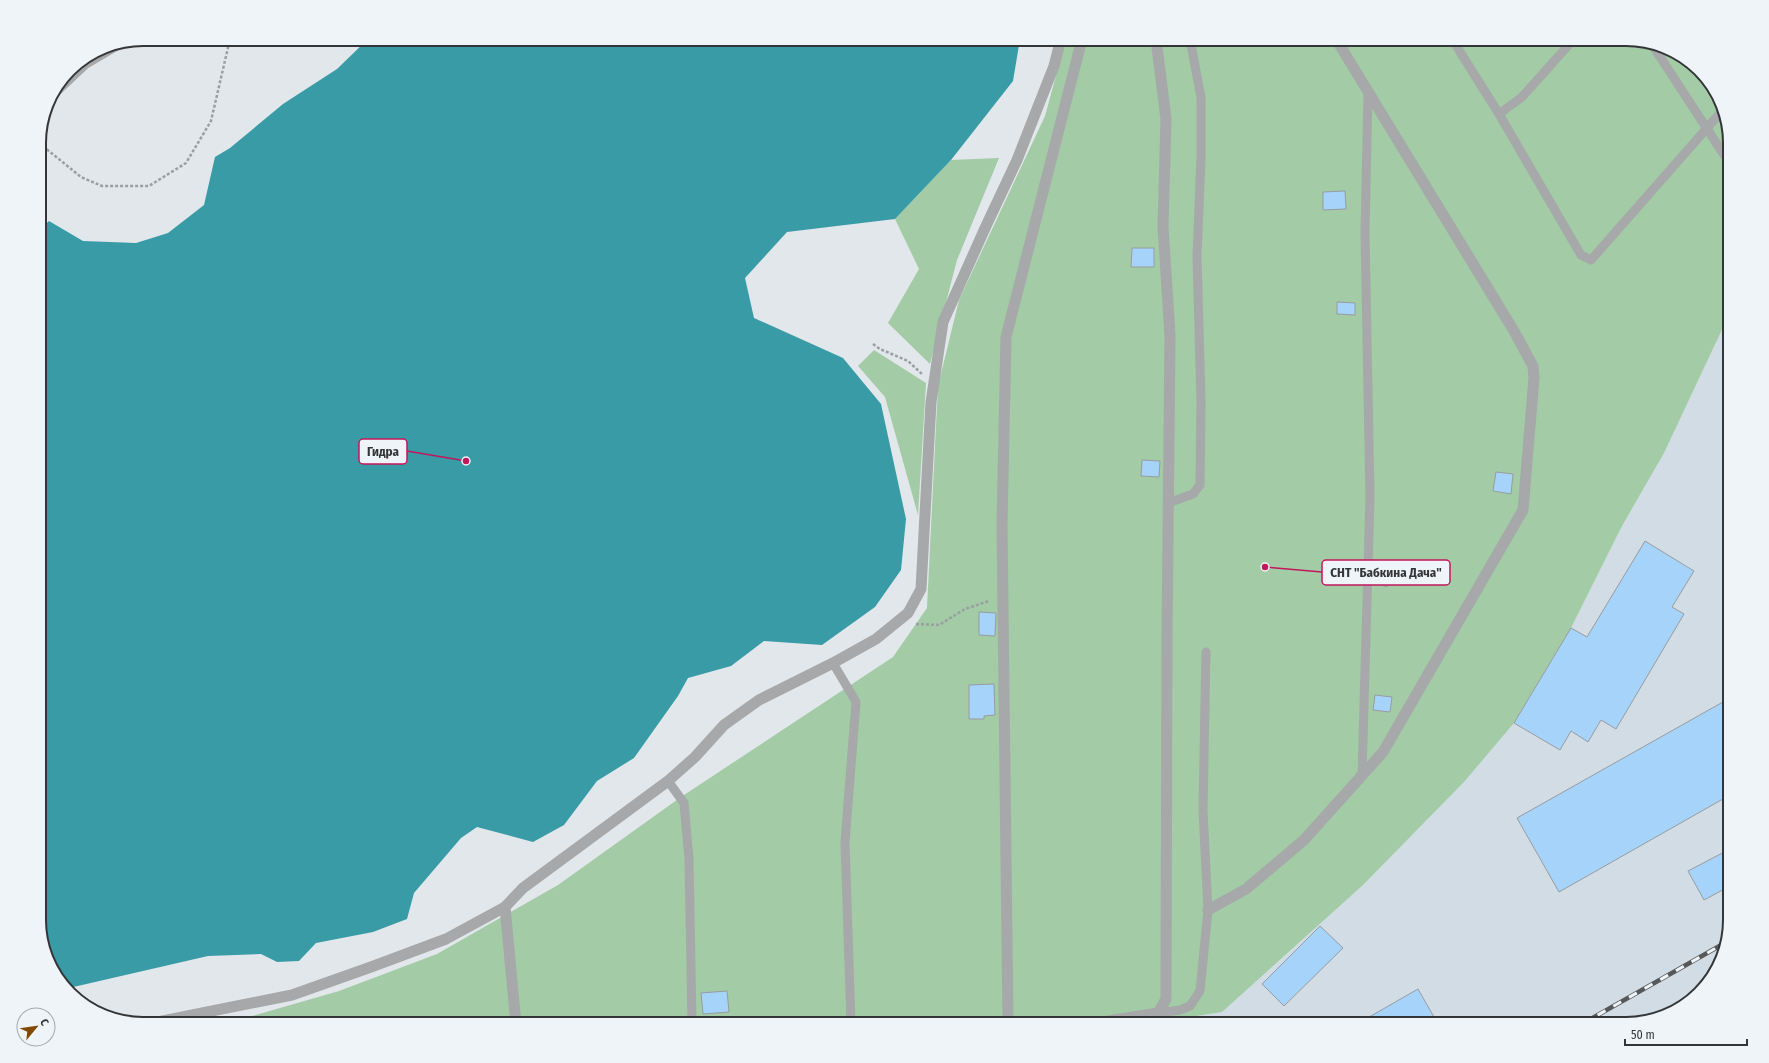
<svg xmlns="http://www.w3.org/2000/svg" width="1769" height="1063" font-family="'Fira Sans Condensed',sans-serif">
<rect width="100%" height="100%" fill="#e2e7eb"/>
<path fill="#d1dce4" d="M1730 287V920L1716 972 1678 1010 1626 1024H1146L1222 1012 1363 885 1464 782 1514 723 1571 628 1622 526 1664 453 1727 319 1722 292Z"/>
<g fill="#a2cba6">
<path d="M1066 39H1626L1678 53 1716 91 1730 137V287L1722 292 1727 319 1664 453 1622 526 1571 628 1514 723 1464 782 1363 885 1222 1012 1146 1024H216L249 1017 339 991 437 954 558 885 681 797 893 657 927 608 938 386 959 300 1045 116Z"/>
<path d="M999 158 957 260 930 364 888 323 919 269 895 219 951 160Z"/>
<path d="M874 350 926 383 918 515 885 397 858 366Z"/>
</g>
<path fill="#399ba6" d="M368 39H1020L1013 81 951 160 895 219 787 232 745 278 754 318 843 358 881 404 906 519 901 570 875 607 822 645 764 641 731 666 688 678 678 696 634 758 597 781 564 825 533 842 477 827 461 838 414 893 407 919 373 932 316 943 299 961 277 962 261 954 208 956 69 988 53 972 39 926V230L49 221 83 241 136 243 168 233 204 205 215 157 230 148 283 104 337 69Z"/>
<g fill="#a6d3fa" stroke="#989ca0">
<path d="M1345 191 1346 209 1323 210V192Z"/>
<path d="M1132 248H1154V267H1131Z"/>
<path d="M1337 302 1355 303V315L1337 314Z"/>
<path d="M1142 460 1160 461 1159 477 1141 476Z"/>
<path d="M1496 472 1513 474 1511 494 1493 491Z"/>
<path d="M1645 541 1694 571 1672 607 1684 614 1616 729 1601 720 1588 742 1571 731 1560 750 1514 723 1571 628 1587 637Z"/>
<path d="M1378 569 1391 572 1387 587 1375 583Z"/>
<path d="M979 612 996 613 995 636 979 635Z"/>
<path d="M994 684 995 715 984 716V719H969V685Z"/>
<path d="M1375 695 1392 697 1390 712 1373 710Z"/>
<path d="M1730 698V795L1559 892 1517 818Z"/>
<path d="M1730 849V886L1704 900 1688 871Z"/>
<path d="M1320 926 1343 948 1284 1006 1262 984Z"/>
<path d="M1418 989 1438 1024H1357Z"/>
<path d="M727 991 729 1012 703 1014 701 993Z"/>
</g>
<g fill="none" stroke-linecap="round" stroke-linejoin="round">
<g stroke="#9b9fa2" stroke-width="2.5" stroke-dasharray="3 2" stroke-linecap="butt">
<path d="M39 143 81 177 102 186H149L186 163 211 121 230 39"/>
<path d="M873 344 880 349 908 361 922 374"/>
<path d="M916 624 939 625 965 609 989 601"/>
</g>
<g stroke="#a6a8a9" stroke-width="9">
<path d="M1452 39 1499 114 1581 255 1591 260 1722 111"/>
<path d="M1653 46 1730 164"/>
<path d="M50 98 86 64 120 44"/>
<path d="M1499 114 1522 97 1574 39"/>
<path d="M1168 503 1193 494 1200 485 1201 402 1197 256 1201 158V98L1190 39"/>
<path d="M833 663 856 702 845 842 851 1024"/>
<path d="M1362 775 1370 497 1365 232 1368 92"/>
<path d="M668 781 684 803 689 859 692 1024"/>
<path d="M1158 1013 1180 1010 1190 1006 1200 991 1208 910 1203 810 1206 652"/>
</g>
<g stroke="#a6a8a9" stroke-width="11">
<path d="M505 907 516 1024"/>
<path d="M1208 910 1246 889 1304 840 1383 752 1523 510 1534 378 1533 366 1514 331 1336 39"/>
<path d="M147 1024 292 995 371 967 446 939 505 907 523 888 668 781 695 757 724 725 759 700 833 663 876 639 908 613 921 589 931 402 943 322 986 226 1017 160 1054 66 1061 39"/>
<path d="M1008 1024 1002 525 1006 337 1082 39"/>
<path d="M1089 1024 1158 1013 1166 999 1167 636 1170 336 1163 226 1166 119 1156 39"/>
</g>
<g stroke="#56585a" stroke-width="4.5">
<path id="rail" d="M1582 1024 1723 944"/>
</g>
<use href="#rail" stroke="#eff4f8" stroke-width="3" stroke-dasharray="9" stroke-linecap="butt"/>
</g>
<path d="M0 0H1769V1063H0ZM143 46H1626A97 97 0 0 1 1723 143V920A97 97 0 0 1 1626 1017H143A97 97 0 0 1 46 920V143A97 97 0 0 1 143 46Z" fill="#eff4f8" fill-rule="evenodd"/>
<path fill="none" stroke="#343537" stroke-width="2" d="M143 46H1626A97 97 0 0 1 1723 143V920A97 97 0 0 1 1626 1017H143A97 97 0 0 1 46 920V143A97 97 0 0 1 143 46Z"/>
<path fill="none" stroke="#c2185b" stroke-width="1.5" d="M466 461L407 451M1265 567L1322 572"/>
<g fill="#c2185b" stroke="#eff4f8" stroke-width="1.5">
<circle cx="466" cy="461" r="4"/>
<circle cx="1265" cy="567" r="4"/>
</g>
<g fill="#eff4f8" stroke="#c2185b" stroke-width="1.5">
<rect x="359" y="439" width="48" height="25" rx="4"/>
<rect x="1322" y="560" width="128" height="25" rx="4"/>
</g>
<g font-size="13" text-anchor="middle" font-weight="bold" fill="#343537">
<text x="383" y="456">Гидра</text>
<text x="1386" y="577">СНТ "Бабкина Дача"</text>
</g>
<g transform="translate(36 1027) rotate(61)"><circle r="19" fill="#eff4f8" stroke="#a4a8ab"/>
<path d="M0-3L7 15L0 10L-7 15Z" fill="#844901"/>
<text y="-6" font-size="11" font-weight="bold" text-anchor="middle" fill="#343537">С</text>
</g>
<path d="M1625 1039v6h122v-6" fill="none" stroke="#343537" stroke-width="2"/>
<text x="1631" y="1039" font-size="12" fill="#343537" stroke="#eff4f8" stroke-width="3" paint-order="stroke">50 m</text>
</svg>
